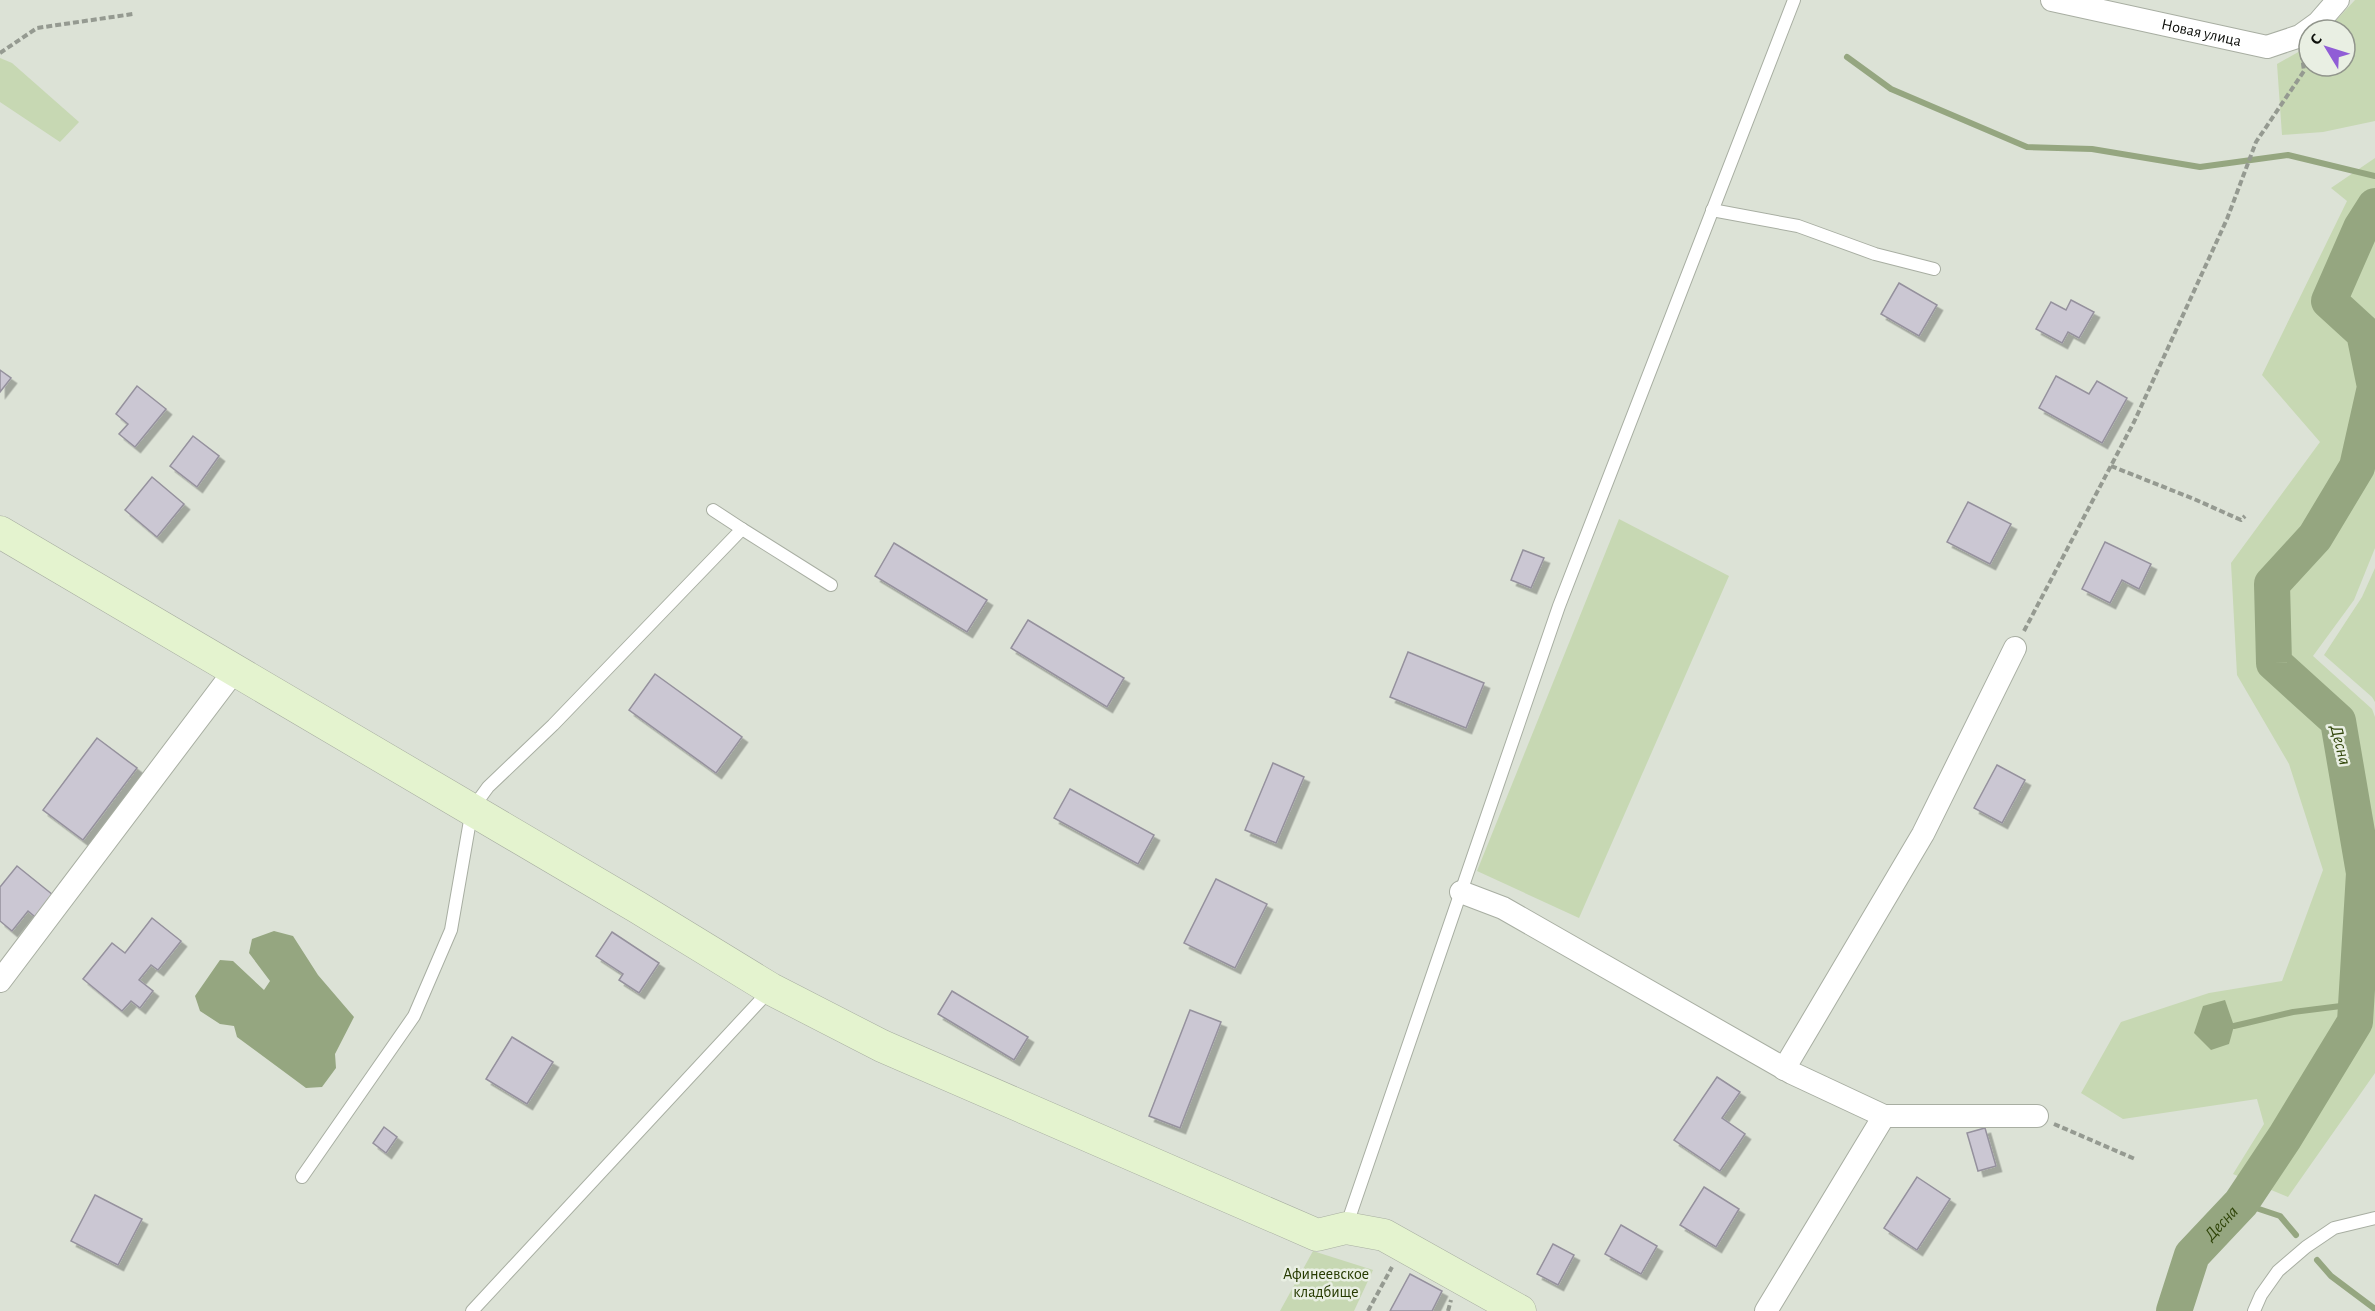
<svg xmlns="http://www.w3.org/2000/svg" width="2375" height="1311" font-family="'Alegreya Sans',sans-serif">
<defs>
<filter id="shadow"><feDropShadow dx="5.5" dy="5.5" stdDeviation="0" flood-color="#0004"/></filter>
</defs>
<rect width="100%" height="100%" fill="#dce2d6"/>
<g fill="#c7d8b3">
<path d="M2355 0H2375V121L2323 132 2282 135 2277 64 2309 46V66H2345V30H2327Z"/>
<path d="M0 58 12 63 79 122 60 142 0 102Z"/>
<path d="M2375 158V548L2354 600 2313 656 2372 709 2375 717V1073L2288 1197 2233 1174 2264 1124 2257 1099 2123 1119 2081 1093 2121 1022 2209 993 2282 981 2323 870 2289 764 2237 675 2231 563 2320 442 2262 375 2347 201 2331 188Z"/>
<path d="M1619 519 1729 576 1579 918 1477 871Z"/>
<path d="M2375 568V702L2372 697 2324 655 2362 597Z"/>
<path d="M1313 1251 1373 1270 1354 1311H1280Z"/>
</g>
<g fill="#95a680">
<path d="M274 931 293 936 318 975 354 1017 335 1054 336 1068 322 1087 306 1088 237 1037 234 1026 220 1024 200 1011 195 996 220 960 233 961 264 990 270 981 249 953 252 939Z"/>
<path d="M2225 1000 2234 1026 2229 1044 2211 1050 2194 1033 2203 1006Z"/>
</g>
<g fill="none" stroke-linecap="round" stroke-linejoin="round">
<g stroke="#95a680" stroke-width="6">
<path d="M1847 57 1891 89 2027 147 2092 149 2200 167 2288 155 2375 176"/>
<path d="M2234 1026 2293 1012 2357 1004"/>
<path d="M2241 1203 2280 1216 2296 1235"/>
<path d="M2317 1260 2331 1276 2375 1309"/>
</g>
<path stroke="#95a680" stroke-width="36" id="s1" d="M2174 1311 2192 1255 2241 1203 2285 1137 2355 1022 2364 873 2338 721 2274 663 2272 584 2315 537 2357 467 2375 387 2364 333 2329 301 2361 228 2375 206"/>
</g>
<g fill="#cbc7d3" stroke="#95919d" stroke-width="1.5" filter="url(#shadow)">
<path d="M1899 283 1937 305 1919 336 1881 314Z"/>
<path d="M2071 300 2094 312 2079 338 2068 332 2062 343 2036 329 2051 302 2066 310Z"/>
<path d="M0 370 11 378 0 392Z"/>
<path d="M2056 376 2089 394 2097 381 2127 398 2102 443 2039 408Z"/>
<path d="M137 386 166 409 135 447 119 434 128 424 116 414Z"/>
<path d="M193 436 219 456 197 487 170 466Z"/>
<path d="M152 477 184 504 157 537 125 510Z"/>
<path d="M1968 502 2011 524 1990 564 1947 542Z"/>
<path d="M2105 542 2151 564 2139 589 2122 580 2110 603 2082 589Z"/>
<path d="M894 543 987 600 967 632 875 576Z"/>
<path d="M1523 550 1544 558 1531 588 1511 580Z"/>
<path d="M1028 620 1124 678 1107 707 1011 648Z"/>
<path d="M1408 652 1484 683 1466 728 1390 697Z"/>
<path d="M655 674 742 737 716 773 629 710Z"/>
<path d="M97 738 137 768 83 840 43 810Z"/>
<path d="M1273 763 1304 777 1276 843 1245 830Z"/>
<path d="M1997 765 2025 780 2002 823 1974 808Z"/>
<path d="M1070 789 1154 835 1138 864 1054 818Z"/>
<path d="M17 866 58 899 40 921 28 911 12 931 0 921V887Z"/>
<path d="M1216 879 1267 904 1235 968 1184 943Z"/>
<path d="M152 918 181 941 158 970 151 965 139 980 153 991 140 1008 131 1001 122 1011 83 979 112 943 125 953Z"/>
<path d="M612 932 659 963 639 993 619 980 623 974 596 956Z"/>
<path d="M952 991 1028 1037 1014 1060 938 1014Z"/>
<path d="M1190 1010 1221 1022 1180 1128 1149 1116Z"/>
<path d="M512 1037 553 1062 527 1104 486 1079Z"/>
<path d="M1717 1077 1740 1092 1722 1118 1745 1134 1720 1171 1674 1140Z"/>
<path d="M384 1127 397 1137 386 1153 373 1143Z"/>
<path d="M1985 1128 1996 1166 1978 1171 1967 1133Z"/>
<path d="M1917 1177 1950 1199 1917 1250 1884 1228Z"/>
<path d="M1704 1187 1739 1209 1716 1247 1680 1225Z"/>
<path d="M95 1195 142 1219 118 1265 71 1241Z"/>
<path d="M1621 1225 1657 1246 1641 1274 1605 1254Z"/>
<path d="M1553 1244 1574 1255 1558 1285 1537 1274Z"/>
<path d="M1410 1274 1442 1291 1432 1311H1390Z"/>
</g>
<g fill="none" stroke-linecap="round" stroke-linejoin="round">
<g stroke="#a8aea2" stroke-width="14">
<g id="lane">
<path d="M1712 210 1798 226 1875 254 1934 269"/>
<path d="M742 529 831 585"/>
<path d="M302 1177 414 1016 451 930 472 809 488 787 553 725 742 529 713 510"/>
<path d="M1346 1227 1559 606 1794 0"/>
<path d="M472 1311 770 990"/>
<path d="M2254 1311 2261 1295 2278 1271 2306 1247 2334 1228 2375 1218"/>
</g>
</g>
<g stroke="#a8aea2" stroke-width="24">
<g id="street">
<path id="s2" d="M2052 0 2267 47 2300 36 2318 23 2338 0"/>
<path d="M1461 892 1503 908 1792 1073 1884 1116"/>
<path d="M0 981 235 670"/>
<path d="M1784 1069 1923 834 2015 648"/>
<path d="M1766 1311 1884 1116H2037"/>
</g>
</g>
<g stroke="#a8aea2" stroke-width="33">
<path id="secondary" d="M0 532 637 907 771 989 882 1046 1317 1235 1346 1228 1384 1235 1520 1311"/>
</g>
<g stroke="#959a91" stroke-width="4" stroke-dasharray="6 3" stroke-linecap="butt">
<path d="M0 53 37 28 133 14"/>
<path d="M2111 466 2194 499 2241 520 2245 516"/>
<path d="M2024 631 2134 422 2227 219 2256 142 2304 71 2302 56"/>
<path d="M2054 1124 2135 1159"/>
<path d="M1368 1311 1392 1267"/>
<path d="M1448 1311 1451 1300"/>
</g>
<use href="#lane" stroke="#fff" stroke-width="12"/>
<use href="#street" stroke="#fff" stroke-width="22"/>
<use href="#secondary" stroke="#e4f3cf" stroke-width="32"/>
</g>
<g text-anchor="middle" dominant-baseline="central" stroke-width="5" stroke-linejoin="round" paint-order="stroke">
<g font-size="16" fill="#0c0e0a" stroke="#e9efe3">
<text stroke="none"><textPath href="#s2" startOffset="153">Новая улица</textPath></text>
</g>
<g font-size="16" fill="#263a00" stroke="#e9efe3">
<text x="1326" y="1274">Афинеевское<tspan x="1326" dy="18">кладбище</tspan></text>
</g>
<g font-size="18" font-style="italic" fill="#304509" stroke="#e9efe3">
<text transform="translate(2340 745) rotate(76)">Десна</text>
<text stroke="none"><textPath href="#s1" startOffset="102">Десна</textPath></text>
</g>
</g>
<g transform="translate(2327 48) rotate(308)"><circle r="28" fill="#e9efe3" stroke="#91958c" stroke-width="1.5"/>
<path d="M0-4.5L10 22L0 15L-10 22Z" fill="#905dd6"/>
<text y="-9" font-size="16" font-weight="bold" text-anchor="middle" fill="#0c0e0a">С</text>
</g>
</svg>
